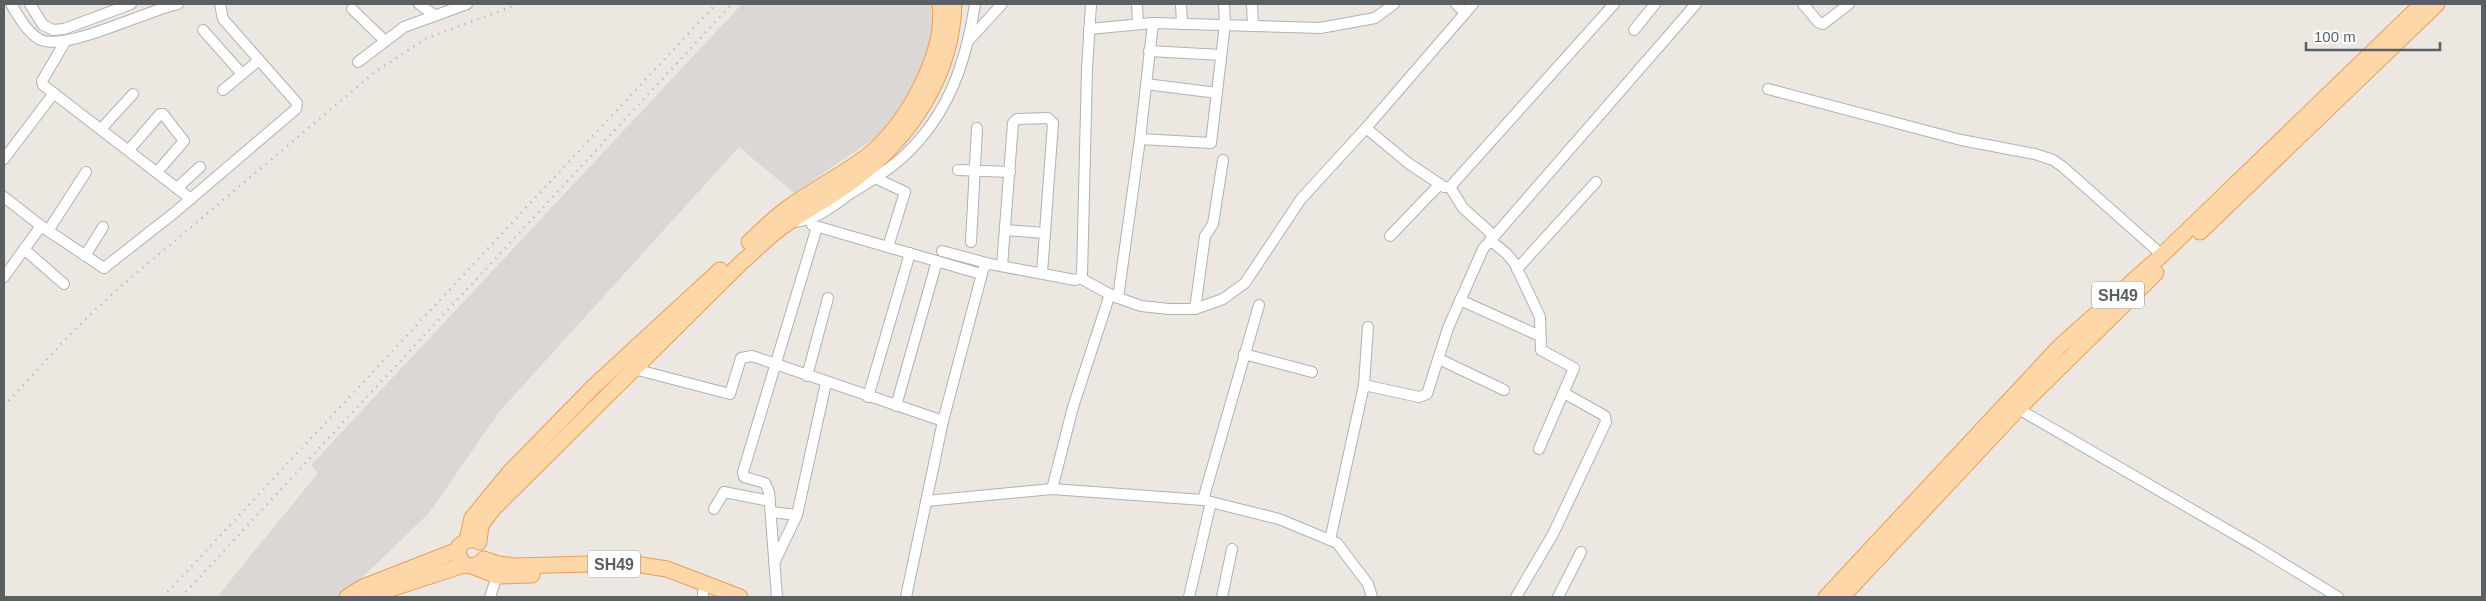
<svg xmlns="http://www.w3.org/2000/svg" width="2486" height="601" font-family="Helvetica,sans-serif">
<rect width="100%" height="100%" fill="#ede7e2"/>
<path fill="#dbd7d4" d="M742 4H942L945 18 894 125 794 193 739 147 499 412 429 513 342 597H217L318 473 311 465Z"/>
<g fill="none" stroke-linecap="round" stroke-linejoin="round">
<g stroke="#adb2b4" stroke-width="12">
<g id="street">
<path d="M11 4C19 17 26 31 39 39 64 53 147 10 178 4"/>
<path d="M30 4 43 25 53 30 64 29 131 4"/>
<path d="M419 4 434 15"/>
<path d="M1137 4 1138 24"/>
<path d="M1181 4 1182 24"/>
<path d="M1252 4 1253 26"/>
<path d="M1456 4 1465 13"/>
<path d="M1803 4 1818 22 1823 24 1849 4"/>
<path d="M352 9 384 40"/>
<path d="M1089 29 1153 23 1320 28 1375 18 1394 4"/>
<path d="M203 30 242 74"/>
<path d="M1634 30 1655 4"/>
<path d="M969 40 1002 4"/>
<path d="M65 42 42 81 43 85 191 199"/>
<path d="M1149 51 1221 55"/>
<path d="M358 62 404 27 467 4"/>
<path d="M1146 84 1217 93"/>
<path d="M1768 89 1961 140 2035 154 2053 160 2063 167 2162 255"/>
<path d="M223 90 259 60"/>
<path d="M1366 128 1473 4"/>
<path d="M101 129 133 94"/>
<path d="M1140 139 1211 143 1225 24 1224 4"/>
<path d="M129 150 160 114H163L184 141 157 172"/>
<path d="M4 159 54 93"/>
<path d="M958 170 1010 172"/>
<path d="M875 178 905 192 888 247"/>
<path d="M1450 187 1463 208 1494 236"/>
<path d="M177 188 200 167"/>
<path d="M4 197 41 226 104 268 174 213 296 109 297 103 223 19 220 4"/>
<path d="M791 222C816 221 831 207 851 193 869 182 888 171 904 156 949 114 966 62 975 4"/>
<path d="M812 225 981 274"/>
<path d="M1005 230 1045 233"/>
<path d="M48 231 86 172"/>
<path d="M1390 236 1440 184"/>
<path d="M1490 240 1507 254 1515 264 1540 317 1541 350 1574 368 1539 449"/>
<path d="M971 242 977 128"/>
<path d="M24 249 64 284"/>
<path d="M942 251 990 264"/>
<path d="M85 256 103 227"/>
<path d="M1002 266 1013 123 1017 119 1048 118 1053 123 1042 273"/>
<path d="M1517 269 1596 182"/>
<path d="M4 277 41 226"/>
<path d="M1080 278 1113 296 1141 306 1169 309H1195L1223 299 1245 283 1301 199 1366 128 1408 163 1444 187H1450L1614 4"/>
<path d="M1118 298 1140 139 1153 23"/>
<path d="M1460 300 1540 336"/>
<path d="M1195 309 1205 236 1213 224 1223 160"/>
<path d="M1244 354 1312 372"/>
<path d="M1439 359 1504 390"/>
<path d="M634 369 730 394 741 358 752 356 943 421"/>
<path d="M807 376 828 298"/>
<path d="M1364 385 1419 397 1427 394 1448 328 1483 249 1696 4"/>
<path d="M868 397 910 253"/>
<path d="M896 406 937 261"/>
<path d="M2015 407 2255 546 2338 597"/>
<path d="M1052 489 1073 407 1110 294"/>
<path d="M1203 500 1259 305"/>
<path d="M926 501 1052 489 1203 500 1279 519 1337 543 1368 584 1372 597"/>
<path d="M714 509 724 492 770 501"/>
<path d="M771 512 797 515"/>
<path d="M1330 540 1364 385 1368 327"/>
<path d="M774 563 797 515 826 383"/>
<path d="M490 597 497 576"/>
<path d="M703 597V592"/>
<path d="M777 597 769 492 765 483 744 477 743 472 817 227"/>
<path d="M906 597 943 421 983 270 986 265 990 264 1075 280 1080 278 1082 275 1087 70 1091 4"/>
<path d="M1189 597 1211 502"/>
<path d="M1222 597 1232 549"/>
<path d="M1516 597 1553 534 1606 422 1605 416 1564 393"/>
<path d="M1558 597 1581 552"/>
</g>
</g>
<g stroke="#ed9c5a" stroke-width="17">
<g id="primary">
<path d="M2200 232 2437 4"/>
<path d="M749 242C762 230 775 217 789 207 814 189 842 175 866 157 906 127 946 54 940 4"/>
<path d="M467 540 472 518 509 473 594 386 720 270"/>
<path d="M479 542 481 525 494 508 742 262C755 251 768 237 782 227 806 210 832 197 855 179 911 137 952 75 954 4"/>
<path d="M484 559 499 564 515 566 628 563 667 569 740 597"/>
<path d="M464 565 458 554 459 546 467 540H476"/>
<path d="M472 566 497 576 532 575"/>
<path d="M347 597 363 587 458 550"/>
<path d="M366 597 464 565 473 566 480 563"/>
<path d="M1826 597 2060 346 2162 255 2422 4"/>
<path d="M1842 597 2019 408 2156 273"/>
</g>
</g>
<use href="#street" stroke="#fff" stroke-width="10"/>
<use href="#primary" stroke="#fdd7a7" stroke-width="15"/>
<g stroke="#afb0b0" stroke-width="2.5" stroke-dasharray="1 6" stroke-linecap="butt">
<path d="M4 406 77 327 120 287 375 72 425 39 519 4"/>
<path d="M163 597 716 4"/>
<path d="M181 597 732 4"/>
</g>
</g>
<g text-anchor="middle" dominant-baseline="central" stroke-width="4" stroke-linejoin="round" paint-order="stroke">
<g fill="#fff" stroke="#8c9091" stroke-width="1">
<rect x="2092" y="281.5" width="52" height="27" rx="4"/>
<rect x="588" y="550.5" width="52" height="27" rx="4"/>
</g>
<g font-size="16" font-weight="bold" fill="#5a6062">
<text x="2118" y="295">SH49</text>
<text x="614" y="564">SH49</text>
</g>
</g>
<rect width="2486" height="601" fill="none" stroke="#5a6062" stroke-width="10"/>
<path d="M2306 42v8h134v-8" fill="none" stroke="#5a6062" stroke-width="2.5"/>
<text x="2314" y="42" font-size="15" fill="#5a6062" stroke="#ffffff" stroke-width="4" paint-order="stroke">100 m</text>
</svg>
